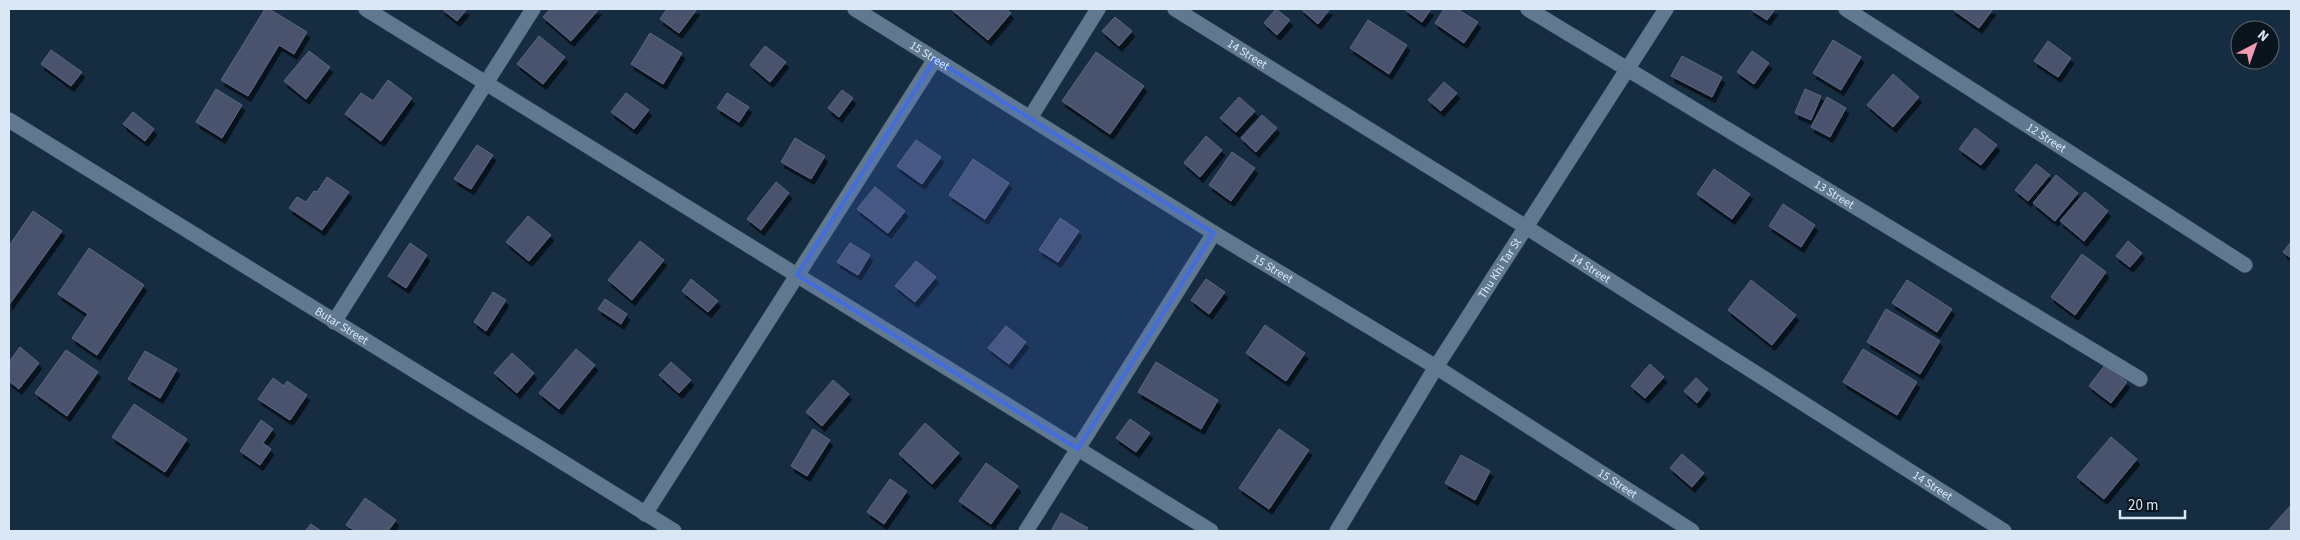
<svg xmlns="http://www.w3.org/2000/svg" width="2300" height="540" font-family="'Source Sans 3',sans-serif">
<defs>
<filter id="shadow"><feDropShadow dx="3" dy="5.5" stdDeviation="0" flood-color="#0009"/></filter>
</defs>
<rect width="100%" height="100%" fill="#162c41"/>
<g fill="#49526e" stroke="#5c6683" filter="url(#shadow)">
<path d="M265 9H269L307 32 294 54 279 45 248 96 221 80Z"/>
<path d="M442 9H467L457 21Z"/>
<path d="M550 9H599L571 41 543 17Z"/>
<path d="M667 9H697L679 33 660 19Z"/>
<path d="M951 9H1006L1011 13 988 40Z"/>
<path d="M1276 9 1290 20 1277 35 1264 23Z"/>
<path d="M1301 9H1330L1318 24Z"/>
<path d="M1404 9H1431L1422 22Z"/>
<path d="M1444 9H1457L1478 22 1464 43 1435 23Z"/>
<path d="M1750 9H1775L1767 20Z"/>
<path d="M1952 9H1993L1979 28Z"/>
<path d="M1115 17 1132 31 1119 46 1102 31Z"/>
<path d="M1368 20 1407 45 1389 74 1350 48Z"/>
<path d="M650 33 682 53 663 84 631 64Z"/>
<path d="M539 36 565 57 543 84 517 64Z"/>
<path d="M1833 40 1861 57 1841 90 1813 73Z"/>
<path d="M2048 41 2071 58 2058 77 2034 61Z"/>
<path d="M765 46 786 62 770 82 750 65Z"/>
<path d="M51 50 82 72 71 86 41 64Z"/>
<path d="M309 51 330 67 306 99 284 81Z"/>
<path d="M1752 51 1769 63 1754 84 1737 72Z"/>
<path d="M1096 52 1144 86 1110 134 1062 101Z"/>
<path d="M1682 56 1722 77 1712 97 1671 76Z"/>
<path d="M1893 74 1919 97 1893 127 1867 105Z"/>
<path d="M388 80 412 98 381 141 345 114 361 93 373 101Z"/>
<path d="M1444 82 1457 93 1441 111 1428 100Z"/>
<path d="M216 89 242 105 222 138 196 122Z"/>
<path d="M1805 89 1821 96 1811 120 1795 113Z"/>
<path d="M842 90 853 98 839 117 828 108Z"/>
<path d="M626 93 649 110 634 129 611 112Z"/>
<path d="M727 93 749 107 739 122 717 108Z"/>
<path d="M1239 97 1255 111 1236 132 1220 118Z"/>
<path d="M1827 97 1846 108 1830 137 1811 127Z"/>
<path d="M133 112 154 129 145 141 123 124Z"/>
<path d="M1262 115 1277 128 1256 152 1241 138Z"/>
<path d="M1975 128 1997 145 1981 165 1959 149Z"/>
<path d="M1206 136 1222 150 1200 177 1184 163Z"/>
<path d="M795 138 825 156 811 179 781 162Z"/>
<path d="M916 140 941 157 922 184 897 166Z"/>
<path d="M477 145 493 155 471 189 454 179Z"/>
<path d="M1232 152 1255 168 1231 201 1209 185Z"/>
<path d="M973 159 1009 183 985 219 949 195Z"/>
<path d="M2036 164 2050 175 2028 201 2015 190Z"/>
<path d="M1714 169 1750 194 1732 219 1697 194Z"/>
<path d="M2056 175 2078 193 2055 221 2033 203Z"/>
<path d="M327 177 349 192 322 230 289 208 297 197 306 202 314 191 317 192Z"/>
<path d="M776 182 789 193 761 230 747 219Z"/>
<path d="M875 187 905 211 888 233 857 209Z"/>
<path d="M2085 192 2108 211 2084 241 2060 221Z"/>
<path d="M1783 204 1815 225 1801 247 1769 226Z"/>
<path d="M33 211 62 231 9 305V246Z"/>
<path d="M528 216 551 235 529 261 506 242Z"/>
<path d="M1060 218 1079 231 1058 262 1039 250Z"/>
<path d="M640 241 664 260 632 300 608 280Z"/>
<path d="M2128 241 2142 253 2130 267 2116 256Z"/>
<path d="M2291 242V258L2283 252Z"/>
<path d="M410 243 427 255 406 288 388 276Z"/>
<path d="M850 243 870 255 858 275 837 262Z"/>
<path d="M89 248 144 285 97 355 72 338 88 314 58 294Z"/>
<path d="M2082 254 2106 272 2075 315 2051 297Z"/>
<path d="M916 261 936 277 915 302 895 286Z"/>
<path d="M691 279 718 301 708 312 682 291Z"/>
<path d="M1206 279 1225 292 1209 314 1191 300Z"/>
<path d="M1751 280 1796 315 1772 345 1728 310Z"/>
<path d="M1907 280 1952 309 1937 332 1892 303Z"/>
<path d="M493 292 506 300 486 331 474 322Z"/>
<path d="M605 299 627 314 621 324 598 309Z"/>
<path d="M1886 309 1940 341 1920 374 1867 342Z"/>
<path d="M1265 325 1305 353 1286 381 1246 353Z"/>
<path d="M1006 326 1026 342 1009 364 988 348Z"/>
<path d="M20 347 39 363 19 389 9 381V362Z"/>
<path d="M576 349 595 365 559 409 539 393Z"/>
<path d="M1863 349 1917 382 1897 415 1843 382Z"/>
<path d="M66 350 98 372 67 416 35 393Z"/>
<path d="M145 351 177 369 160 398 128 379Z"/>
<path d="M512 353 534 373 517 393 494 373Z"/>
<path d="M671 362 691 380 679 393 659 375Z"/>
<path d="M1156 362 1218 400 1201 429 1138 392Z"/>
<path d="M1650 364 1664 377 1645 398 1631 386Z"/>
<path d="M2105 365 2127 382 2111 403 2089 386Z"/>
<path d="M273 378 284 386 287 381 307 395 290 420 258 399Z"/>
<path d="M1696 378 1708 389 1697 403 1684 391Z"/>
<path d="M833 380 849 394 822 426 806 412Z"/>
<path d="M134 404 187 439 165 472 112 437Z"/>
<path d="M1130 419 1150 433 1136 452 1116 438Z"/>
<path d="M261 420 273 429 263 443 271 449 260 465 240 451Z"/>
<path d="M925 423 959 453 932 484 899 454Z"/>
<path d="M813 429 830 440 807 476 791 466Z"/>
<path d="M1279 429 1309 450 1269 509 1239 488Z"/>
<path d="M2111 437 2137 459 2104 499 2077 477Z"/>
<path d="M1682 454 1704 473 1692 487 1670 468Z"/>
<path d="M1461 455 1490 471 1475 500 1445 483Z"/>
<path d="M986 463 1018 486 991 524 959 501Z"/>
<path d="M890 479 907 491 884 524 867 512Z"/>
<path d="M365 498 396 520 388 531H355L346 525Z"/>
<path d="M2291 505V531H2268Z"/>
<path d="M1061 513 1088 528 1086 531H1051Z"/>
<path d="M311 524 321 531H305Z"/>
</g>
<g fill="none" stroke-linecap="round" stroke-linejoin="round">
<g stroke="#354759" stroke-width="16">
<g id="minor">
<path d="M366 9 1211 531"/>
<path id="s1" d="M855 9 1214 233 1436 367 1692 531"/>
<path id="s2" d="M1175 9 1526 227 2004 531"/>
<path id="s3" d="M1528 9 2140 379"/>
<path id="s4" d="M1846 9 2245 265"/>
<path d="M1030 118 1098 9"/>
<path id="s5" d="M9 120 674 531"/>
<path d="M334 322 533 9"/>
<path d="M645 514 935 59"/>
<path d="M1026 531 1214 233"/>
<path id="s6" d="M1337 531 1436 367 1666 9"/>
</g>
</g>
<use href="#minor" stroke="#607991" stroke-width="15"/>
</g>
<path fill="#436dde" fill-opacity="0.2" stroke="#436dde" stroke-width="4" stroke-linejoin="round" d="M935 59 1214 233 1078 449 797 275Z"/>
<g text-anchor="middle" dominant-baseline="central" stroke-width="4.5" stroke-linejoin="round" paint-order="stroke">
<g font-size="12" fill="#dae8f6" stroke="#0a141d">
<text stroke="none"><textPath href="#s2" startOffset="85">14 Street</textPath></text>
<text stroke="none"><textPath href="#s1" startOffset="88">15 Street</textPath></text>
<text stroke="none"><textPath href="#s4" startOffset="238">12 Street</textPath></text>
<text stroke="none"><textPath href="#s3" startOffset="358">13 Street</textPath></text>
<text stroke="none"><textPath href="#s6" startOffset="309">Thu Khi Tar St</textPath></text>
<text stroke="none"><textPath href="#s2" startOffset="490">14 Street</textPath></text>
<text stroke="none"><textPath href="#s1" startOffset="492">15 Street</textPath></text>
<text stroke="none"><textPath href="#s5" startOffset="391">Butar Street</textPath></text>
<text stroke="none"><textPath href="#s1" startOffset="898">15 Street</textPath></text>
<text stroke="none"><textPath href="#s2" startOffset="895">14 Street</textPath></text>
</g>
</g>
<rect width="2300" height="540" fill="none" stroke="#dae8f6" stroke-width="20"/>
<g transform="translate(2255 45) rotate(41)"><circle r="24" fill="#0a141d" stroke="#5d6974"/>
<path d="M0-4L9 19L0 12L-9 19Z" fill="#f19ab2"/>
<text y="-8" font-size="14" font-weight="bold" text-anchor="middle" fill="#dae8f6">N</text>
</g>
<path d="M2120 510v8h65v-8" fill="none" stroke="#dae8f6" stroke-width="2.5"/>
<text x="2128" y="510" font-size="15" fill="#dae8f6" stroke="#0a141d" stroke-width="4" paint-order="stroke">20 m</text>
</svg>
